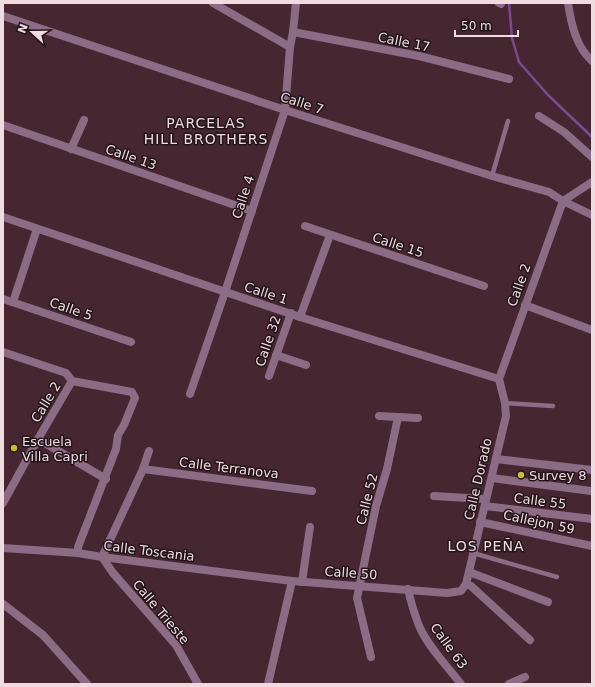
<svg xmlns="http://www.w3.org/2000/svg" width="595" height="687" font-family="'DejaVu Sans',sans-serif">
<rect width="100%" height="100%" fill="#452631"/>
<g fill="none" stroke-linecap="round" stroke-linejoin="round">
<path stroke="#7c4a92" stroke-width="2.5" d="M509 3 512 38 519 62 548 95 592 137"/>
<g stroke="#8c6b84" stroke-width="4.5">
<path d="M492 176 508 121"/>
<path d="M505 403 553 406"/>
<path d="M473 553 557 577"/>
</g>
<g stroke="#8c6b84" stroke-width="8">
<path d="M213 3 290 47"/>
<path d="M499 3 501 4"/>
<path d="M568 3C571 23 576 47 592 61"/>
<path d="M3 16 285 110 492 176 549 192 563 201 592 215"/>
<path d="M293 32 419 56 509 79"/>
<path d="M539 116 564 132 592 157"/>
<path d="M3 125 252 211"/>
<path d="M71 149 84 120"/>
<path d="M3 217 300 317 499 379"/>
<path d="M305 226 484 286"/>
<path d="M3 299 131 342"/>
<path d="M13 302 37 229"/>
<path d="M525 305 592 330"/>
<path d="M300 317 330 235"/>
<path d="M3 352 66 373 72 381"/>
<path d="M276 355 306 365"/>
<path d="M269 376 291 313"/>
<path d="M499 379 563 201 592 182"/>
<path d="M72 381 132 392 135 398 124 425 118 435 116 449 78 547V553"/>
<path d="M190 394 225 292 285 110 290 47 293 32 296 3"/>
<path d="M379 416 418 418"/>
<path d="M38 439 106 479"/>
<path d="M149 451 143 469 102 557 113 573 176 645 198 684"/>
<path d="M496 459 592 470"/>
<path d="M143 469 312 491"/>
<path d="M492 478 591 491"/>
<path d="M434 496 485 499"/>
<path d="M3 503 38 439 72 381"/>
<path d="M485 506 592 519"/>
<path d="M480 522 592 546"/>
<path d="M3 548 78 553 102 557 292 581 447 593 461 591 466 584 506 416 505 403 499 379"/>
<path d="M469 572 548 602"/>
<path d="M302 582 310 527"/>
<path d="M466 584 471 586 530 640"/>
<path d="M408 589C411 603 415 616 420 628 430 649 447 666 461 684"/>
<path d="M3 604 43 635 87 684"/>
<path d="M371 657 357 598 376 506 387 469 398 417"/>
<path d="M268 684 292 581"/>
<path d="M509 684 525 677"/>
</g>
</g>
<g fill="#c7bb3c" stroke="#221419" stroke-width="1.5">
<circle cx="14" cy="448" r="4"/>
<circle cx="521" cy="475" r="4"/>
</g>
<g text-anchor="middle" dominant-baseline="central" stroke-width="3" stroke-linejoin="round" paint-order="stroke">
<g font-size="13" fill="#f0dbe1" stroke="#221419">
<text transform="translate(404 42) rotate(11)">Calle 17</text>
<text transform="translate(302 103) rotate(18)">Calle 7</text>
<text transform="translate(131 157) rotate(19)">Calle 13</text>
<text transform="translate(243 197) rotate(-72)">Calle 4</text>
<text transform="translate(398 245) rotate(18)">Calle 15</text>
<text transform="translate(519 285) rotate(-70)">Calle 2</text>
<text transform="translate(266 293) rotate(18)">Calle 1</text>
<text transform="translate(71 309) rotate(19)">Calle 5</text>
<text transform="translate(268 341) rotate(-71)">Calle 32</text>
<text transform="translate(46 402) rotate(-59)">Calle 2</text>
<text transform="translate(229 468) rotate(7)">Calle Terranova</text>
<text transform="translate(478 479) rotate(-77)">Calle Dorado</text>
<text transform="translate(367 499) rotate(-76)">Calle 52</text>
<text transform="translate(540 501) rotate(7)">Calle 55</text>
<text transform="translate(539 522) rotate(12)">Callejon 59</text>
<text transform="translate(149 551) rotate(7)">Calle Toscania</text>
<text transform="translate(351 573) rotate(4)">Calle 50</text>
<text transform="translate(161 612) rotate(50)">Calle Trieste</text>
<text transform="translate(449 646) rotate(54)">Calle 63</text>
</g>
<g font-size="13" fill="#f0dbe1" stroke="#221419" text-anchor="start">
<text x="22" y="441">Escuela<tspan x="22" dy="15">Villa Capri</tspan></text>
<text x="529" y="475">Survey 8</text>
</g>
<g font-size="14" letter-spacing="1" fill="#f0dbe1" stroke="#221419">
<text x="206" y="123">PARCELAS<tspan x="206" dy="16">HILL BROTHERS</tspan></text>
<text x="486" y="546">LOS PEÑA</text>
</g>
</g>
<rect width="595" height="687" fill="none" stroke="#f0dbe1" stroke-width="8"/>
<g transform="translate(32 32) rotate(291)" stroke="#221419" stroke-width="3" paint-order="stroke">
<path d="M0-3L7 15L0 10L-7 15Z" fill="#f0dbe1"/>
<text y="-6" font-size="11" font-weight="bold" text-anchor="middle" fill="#f0dbe1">N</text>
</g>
<path d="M455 30v6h63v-6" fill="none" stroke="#f0dbe1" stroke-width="2"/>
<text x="461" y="30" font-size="12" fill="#f0dbe1" stroke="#221419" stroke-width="3" paint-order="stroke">50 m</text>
</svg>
